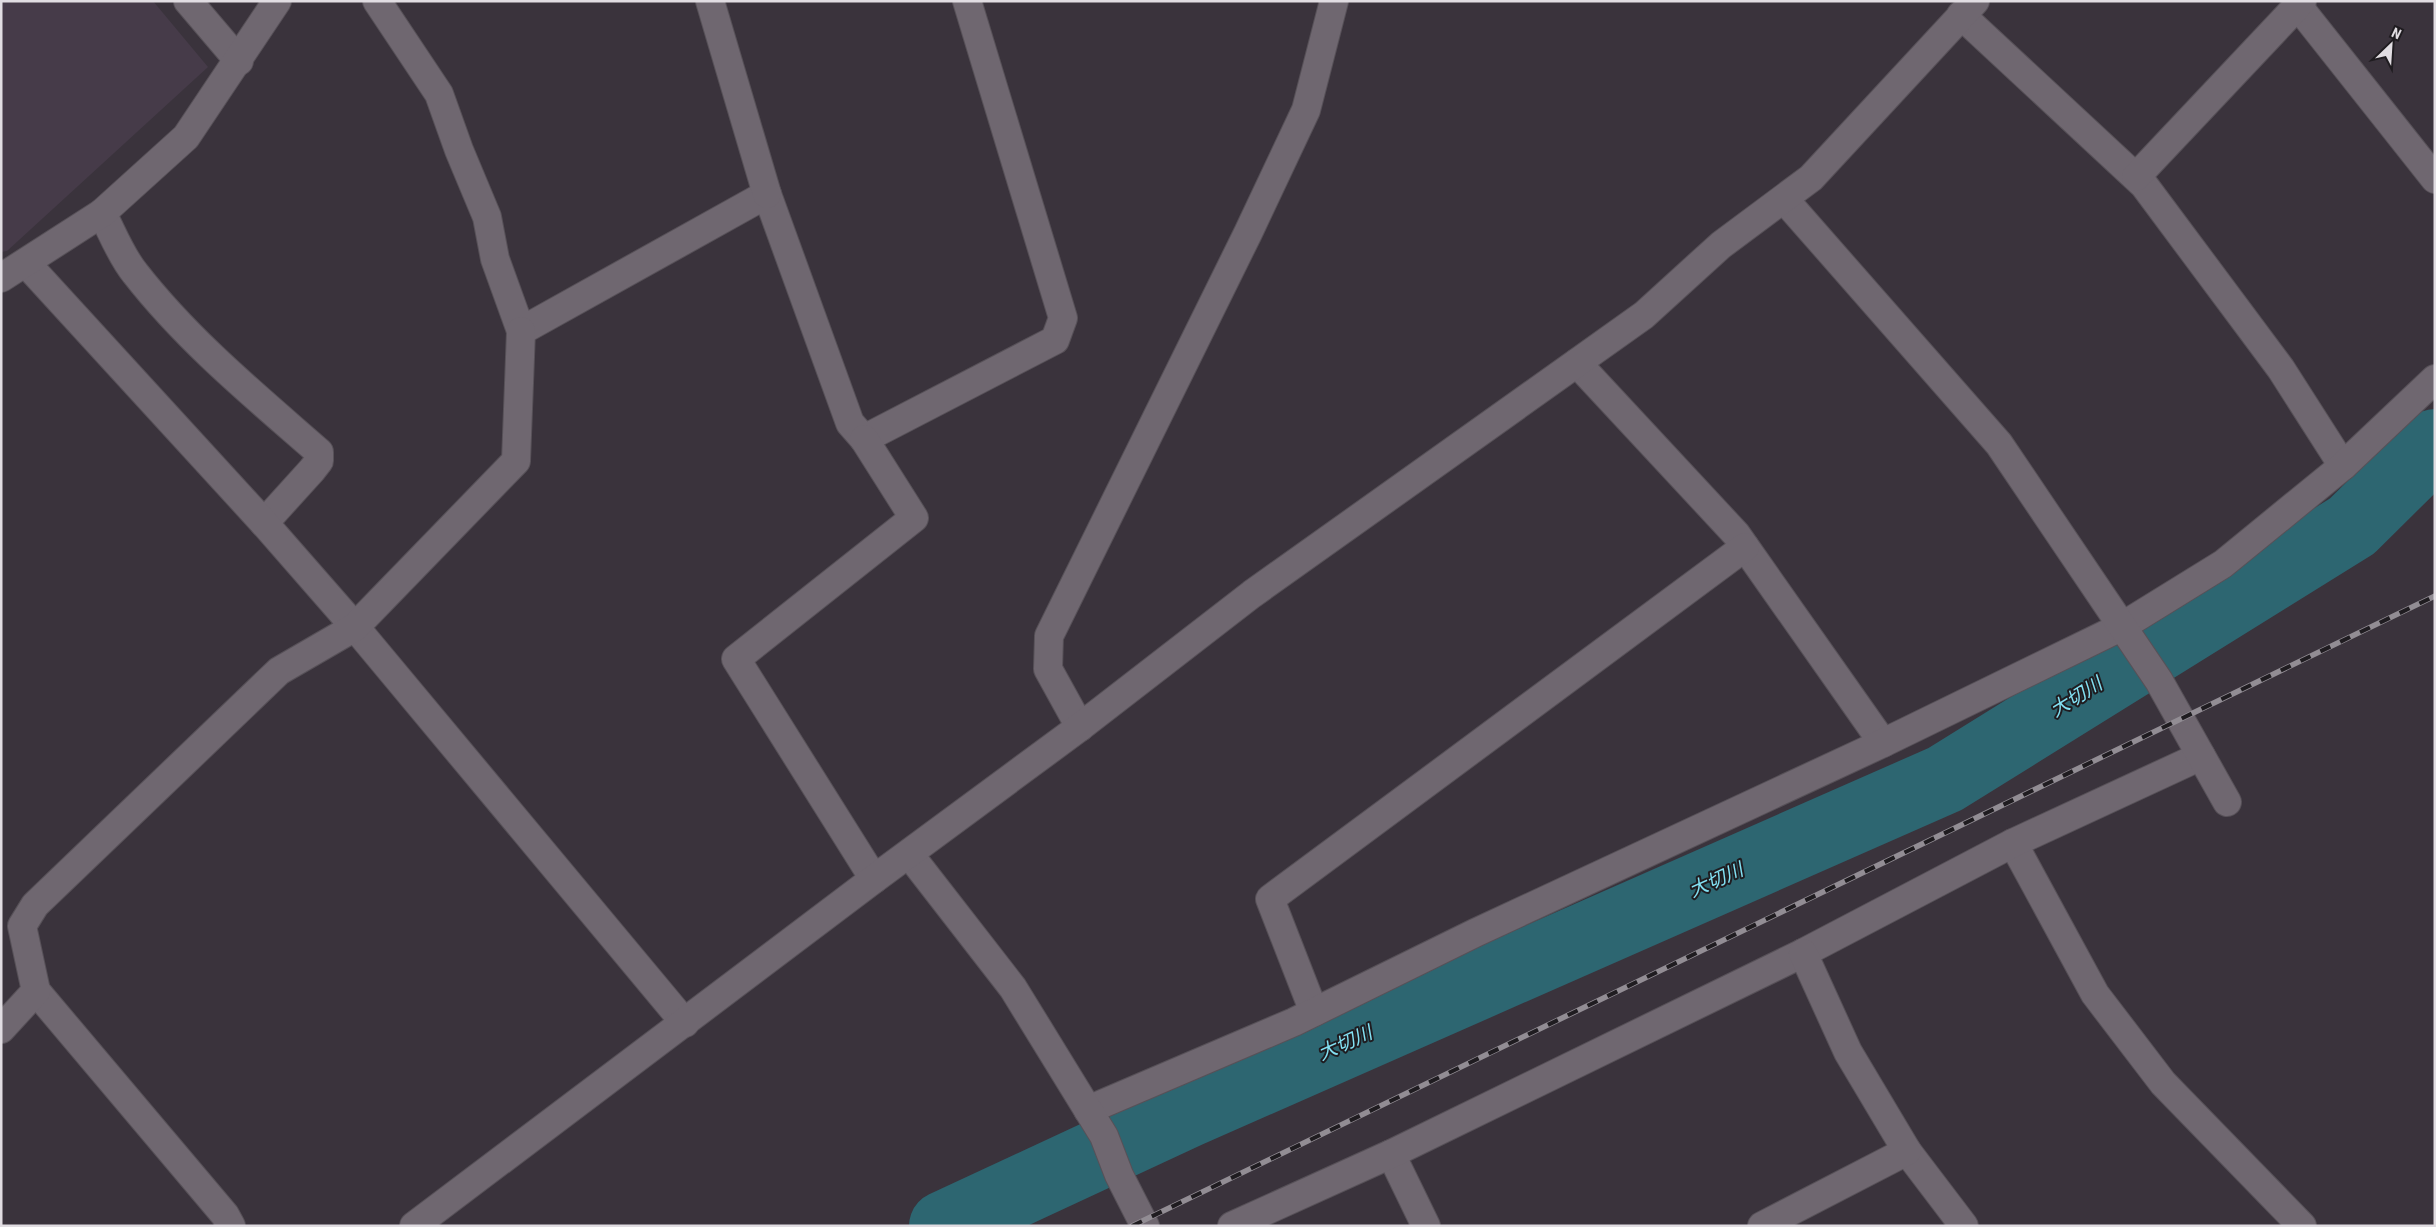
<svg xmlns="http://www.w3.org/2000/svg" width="2436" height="1227" font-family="'Roboto Condensed','Noto Sans JP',sans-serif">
<rect width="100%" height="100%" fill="#3a333c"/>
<path fill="#463b49" d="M1 1H153L208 67 7 251 1 252Z"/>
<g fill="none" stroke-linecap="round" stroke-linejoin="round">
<path stroke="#2d6671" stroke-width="70" d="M944 1226 1187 1113 1945 779 2352 526 2435 444"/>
<g stroke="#575158" stroke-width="30">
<g id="minor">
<path d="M188 1 239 61"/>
<path d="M377 1 439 94 459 150 487 217 495 259 521 331 767 194 850 423 864 439 1055 340 1063 318 967 1"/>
<path d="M710 1 767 194"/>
<path d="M2298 6 2435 179"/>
<path d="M1961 15 2144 185 2281 369 2343 466"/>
<path d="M2136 177 2302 1"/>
<path d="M102 213C112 232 121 256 135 273 188 341 255 396 319 452V461L312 470 264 523"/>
<path d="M26 263 264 523 355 627 685 1023"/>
<path d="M1 278 102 213 186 137 277 1"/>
<path d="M1577 363 1736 534 1883 743"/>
<path d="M864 439 914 518 736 659 874 879"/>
<path d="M1080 727 1048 669 1049 636 1248 233 1306 110 1334 1"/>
<path d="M2013 843 2095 994 2163 1083 2302 1226"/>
<path d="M36 991 225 1215 231 1226"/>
<path d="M1314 1012 1270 899 1745 547"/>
<path d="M1 1029 36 991 22 926 35 905 279 671 355 627 516 461 521 331"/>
<path d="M1088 1110 1294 1022 1475 933 1883 743 2121 627 2223 564 2343 466 2435 379"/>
<path d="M1907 1151 1964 1226"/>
<path d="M1391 1154 1426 1226"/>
<path d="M1232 1226 1391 1154 1803 953 2013 843 2201 756"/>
<path d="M1762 1226 1907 1151 1848 1052 1803 953"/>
</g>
</g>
<g stroke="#575158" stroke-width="30">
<g id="tertiary">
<path d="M1784 199 1999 444 2159 681 2227 802"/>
<path d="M909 854 1013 988 1104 1136 1119 1175 1145 1226"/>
<path d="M414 1226 874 879 1080 727 1252 594 1644 315 1721 245 1811 178 1975 1"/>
</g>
</g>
<use href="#minor" stroke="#6f6770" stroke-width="28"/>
<use href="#tertiary" stroke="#6f6770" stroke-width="28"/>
<g stroke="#928d94" stroke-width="5.5">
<path id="rail" d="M1132 1226 2435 596"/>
</g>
<use href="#rail" stroke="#1f1c20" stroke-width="4" stroke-dasharray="11" stroke-linecap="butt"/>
</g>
<g text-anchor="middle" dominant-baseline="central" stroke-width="4" stroke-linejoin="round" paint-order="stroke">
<g font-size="19" font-style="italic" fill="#83e1f3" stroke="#1f1c20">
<text transform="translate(2076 697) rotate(-32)">大切川</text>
<text transform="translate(1716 880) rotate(-24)">大切川</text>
<text transform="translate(1345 1043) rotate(-24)">大切川</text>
</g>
</g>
<rect width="2436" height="1227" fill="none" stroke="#e1dde2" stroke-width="5"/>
<g transform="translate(2391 45) rotate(25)" stroke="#1f1c20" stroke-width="4" paint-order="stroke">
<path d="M0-4L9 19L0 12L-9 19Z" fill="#e1dde2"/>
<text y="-8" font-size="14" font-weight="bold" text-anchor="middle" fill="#e1dde2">N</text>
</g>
</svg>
